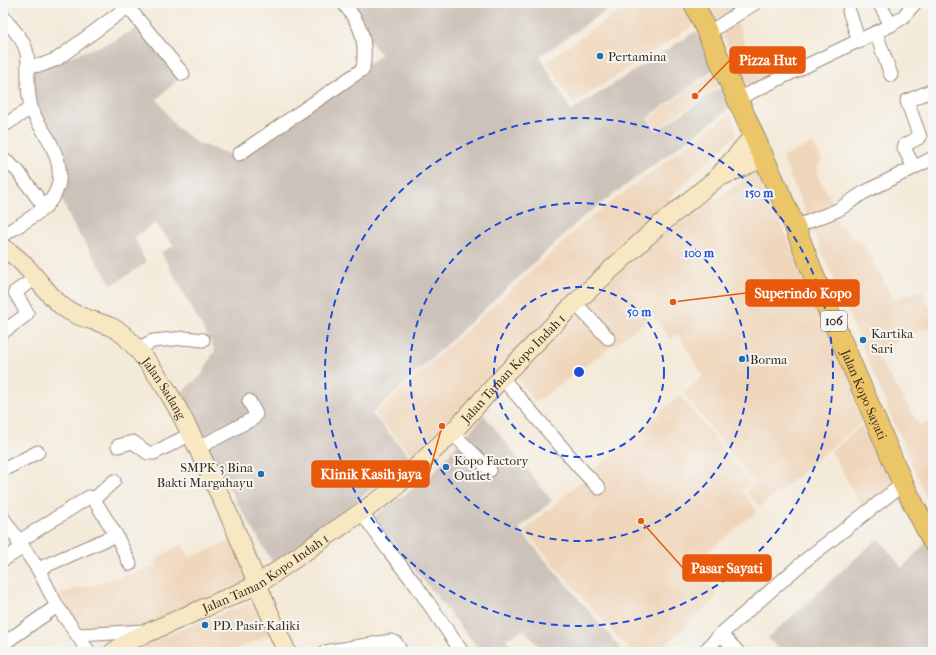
<svg xmlns="http://www.w3.org/2000/svg" width="936" height="655" font-family="'IM FELL French Canon',serif">
<rect width="100%" height="100%" fill="#f6f6f2"/>
<filter id="ink" filterUnits="userSpaceOnUse"><feTurbulence type="fractalNoise" baseFrequency=".025" numOctaves="2"/><feDisplacementMap in="SourceGraphic" scale="8" xChannelSelector="R" yChannelSelector="G"/><feConvolveMatrix kernelMatrix="1 2 1 2 8 2 1 2 1" color-interpolation-filters="sRGB"/></filter>
<filter id="wash" filterUnits="userSpaceOnUse"><feTurbulence type="fractalNoise" baseFrequency=".012" numOctaves="4" result="noise"/><feDisplacementMap in="SourceGraphic" scale="16" xChannelSelector="R" yChannelSelector="G"/><feGaussianBlur stdDeviation="0.9" result="paint"/><feColorMatrix in="noise" values="0 0 0 0 0 0 0 0 0 0 0 0 0 0 0 0 0 1.4 0 .05"/><feComposite in="paint" operator="in"/></filter>
<g filter="url(#wash)">
<rect width="100%" height="100%" fill="#f4eada"/>
<g fill="#efd6bb">
<path d="M631 3H684L694 25 573 104 547 61Z"/>
<path d="M707 3H752L734 15 752 60 762 55 770 65 784 58 790 65 748 86Z"/>
<path d="M714 72 720 85 657 129 649 118Z"/>
<path d="M731 113 736 134 610 255 413 456 375 414 587 220Z"/>
<path d="M813 143 822 160 818 166 817 175 834 204 838 226 863 244 894 300 922 290 933 315V325L910 335 876 354 919 425 929 421 933 433V514L782 157Z"/>
<path d="M758 170 813 298 870 415 760 507 746 491 754 483 684 394 703 376 678 334 670 339 653 316 535 403 518 379 631 257Z"/>
<path d="M680 395 751 484 741 490 757 511 690 567 718 595 658 652H631L524 531Z"/>
<path d="M868 420 896 483 861 506 831 451Z"/>
<path d="M239 537 254 579 140 628 84 633 59 594 158 567 155 560 181 544 190 558Z"/>
<path d="M259 599 273 633 232 652H128L137 647Z"/>
</g>
<g fill="#cdc2b9">
<path d="M341 3H617L540 56 571 111 696 31 713 70 647 118 657 131 721 87 731 108 584 216 372 414 411 458 274 565 175 397 201 376 215 350 161 252 174 246 155 223 134 237 146 263 112 285 72 223 58 190 59 168 31 109 25 72 112 42 139 27 183 75 157 99 176 127 197 143 235 156 381 55Z"/>
<path d="M484 415 552 501 519 529 624 652H544L524 630 506 639 513 652H481L373 517 429 477Z"/>
<path d="M878 538 902 568 928 540 933 553V652H781L768 638Z"/>
</g>
</g>
<g filter="url(#ink)">
<g fill="none" stroke-linecap="round" stroke-linejoin="round">
<g stroke="#988a7c" stroke-width="15">
<g id="street">
<path d="M879 3 891 25"/>
<path d="M128 7 183 74"/>
<path d="M849 11 859 42"/>
<path d="M3 17C10 26 21 36 25 47 30 58 27 68 28 80 28 89 29 99 31 107 33 117 45 132 50 142 77 194 43 211 3 235"/>
<path d="M708 33 755 3"/>
<path d="M876 33 891 75"/>
<path d="M28 66 42 65 57 59 133 3"/>
<path d="M737 99 891 25 902 18 915 3"/>
<path d="M3 126 31 108"/>
<path d="M239 154 363 69C367 42 362 24 343 3"/>
<path d="M3 159 17 170 45 208"/>
<path d="M914 167 904 148 905 145 920 137 907 101 933 90"/>
<path d="M795 227 838 210 863 193 933 158"/>
<path d="M575 303 608 338"/>
<path d="M3 332 26 315 27 313 15 292 36 278"/>
<path d="M137 349 153 341 185 338 203 340"/>
<path d="M502 378 579 467 599 488"/>
<path d="M452 433 490 470"/>
<path d="M118 446 133 442 148 453H154L191 434"/>
<path d="M198 448 254 418 256 414 249 401"/>
<path d="M3 470 38 452"/>
<path d="M93 500 114 481"/>
<path d="M362 513 389 551 416 585 462 652"/>
<path d="M3 518 38 569 57 606 89 652"/>
<path d="M18 542 89 497 93 498 116 535 130 564"/>
<path d="M3 560 22 548"/>
<path d="M38 569 116 535"/>
<path d="M721 634 738 652"/>
<path d="M79 635 145 631"/>
<path d="M3 644 57 606"/>
<path d="M325 652 391 641 396 643 399 648"/>
<path d="M704 652 721 634 808 558 903 484"/>
</g>
</g>
<g stroke="#988a7c" stroke-width="20">
<g id="secondary">
<path d="M722 176 763 158"/>
<path id="s1" d="M3 248C28 262 41 289 63 307 82 322 110 320 127 338 159 371 181 412 200 453 213 481 227 509 239 538 254 576 269 615 287 652"/>
<path id="s2" d="M113 652 131 640 257 585 390 492 452 433 506 373 575 303 656 228 717 178 753 136"/>
</g>
</g>
<g stroke="#988a7c" stroke-width="22">
<g id="primary">
<path id="s3" d="M694 3 795 227 820 291 903 484 933 542"/>
</g>
</g>
<use href="#street" stroke="#fff" stroke-width="13"/>
<use href="#secondary" stroke="#f7e8c3" stroke-width="18"/>
<use href="#primary" stroke="#ebc669" stroke-width="20"/>
</g>
</g>
<g fill="none" stroke="#1d4ed8" stroke-width="2" stroke-dasharray="7 5">
<circle cx="579" cy="372" r="85"/>
<circle cx="579" cy="372" r="169"/>
<circle cx="579" cy="372" r="254"/>
</g>
<g fill="#1f6fb2" stroke="#f6f6f2" stroke-width="1.5">
<circle cx="600" cy="56" r="4"/>
<circle cx="863" cy="340" r="4"/>
<circle cx="742" cy="359" r="4"/>
<circle cx="446" cy="467" r="4"/>
<circle cx="261" cy="474" r="4"/>
<circle cx="205" cy="625" r="4"/>
</g>
<g text-anchor="middle" dominant-baseline="central" stroke-width="4" stroke-linejoin="round" paint-order="stroke">
<rect fill="#f6f6f2" stroke="#73675e" stroke-width="1" x="821" y="311" width="26" height="20" rx="3"/>
<g font-size="12" font-weight="bold" fill="#3b2a1e">
<text x="834" y="321">106</text>
</g>
<g font-size="13" fill="#3b2a1e" stroke="#f6f6f2" text-anchor="start">
<text x="608" y="56">Pertamina</text>
<text x="871" y="333">Kartika<tspan x="871" dy="15">Sari</tspan></text>
<text x="750" y="359">Borma</text>
<text x="454" y="460">Kopo Factory<tspan x="454" dy="15">Outlet</tspan></text>
<text x="253" y="467" text-anchor="end">SMPK 3 Bina<tspan x="253" dy="15">Bakti Margahayu</tspan></text>
<text x="213" y="625">PD. Pasir Kaliki</text>
</g>
<g font-size="13" fill="#3b2a1e" stroke="#f6f6f2">
<text stroke="none"><textPath href="#s2" startOffset="496">Jalan Taman Kopo Indah 1</textPath></text>
<text stroke="none"><textPath href="#s1" startOffset="219">Jalan Sadang</textPath></text>
<text stroke="none"><textPath href="#s3" startOffset="427">Jalan Kopo Sayati</textPath></text>
<text stroke="none"><textPath href="#s2" startOffset="172">Jalan Taman Kopo Indah 1</textPath></text>
</g>
</g>
<circle cx="579" cy="372" r="6" fill="#1d4ed8" stroke="#f6f6f2" stroke-width="2"/>
<g font-size="12" text-anchor="middle" font-weight="bold" fill="#1d4ed8" stroke="#f6f6f2" stroke-width="4" stroke-linejoin="round" paint-order="stroke">
<text x="759" y="197">150 m</text>
<text x="699" y="257">100 m</text>
<text x="639" y="316">50 m</text>
</g>
<path fill="none" stroke="#e8590c" stroke-width="1.5" d="M695 96L730 60M673 302L746 293M442 426L429 474M641 521L683 568"/>
<g fill="#e8590c" stroke="#f6f6f2" stroke-width="1.5">
<circle cx="695" cy="96" r="4"/>
<circle cx="673" cy="302" r="4"/>
<circle cx="442" cy="426" r="4"/>
<circle cx="641" cy="521" r="4"/>
</g>
<g fill="#e8590c" stroke="#e8590c" stroke-width="1.5">
<rect x="730" y="47" width="75" height="26" rx="4"/>
<rect x="746" y="280" width="113" height="26" rx="4"/>
<rect x="312" y="461" width="117" height="26" rx="4"/>
<rect x="683" y="555" width="88" height="26" rx="4"/>
</g>
<g font-size="14" text-anchor="middle" font-weight="bold" fill="#fff">
<text x="768" y="65">Pizza Hut</text>
<text x="803" y="298">Superindo Kopo</text>
<text x="371" y="479">Klinik Kasih jaya</text>
<text x="727" y="573">Pasar Sayati</text>
</g>
<rect width="936" height="655" fill="none" stroke="#f6f6f2" stroke-width="16"/>
</svg>
